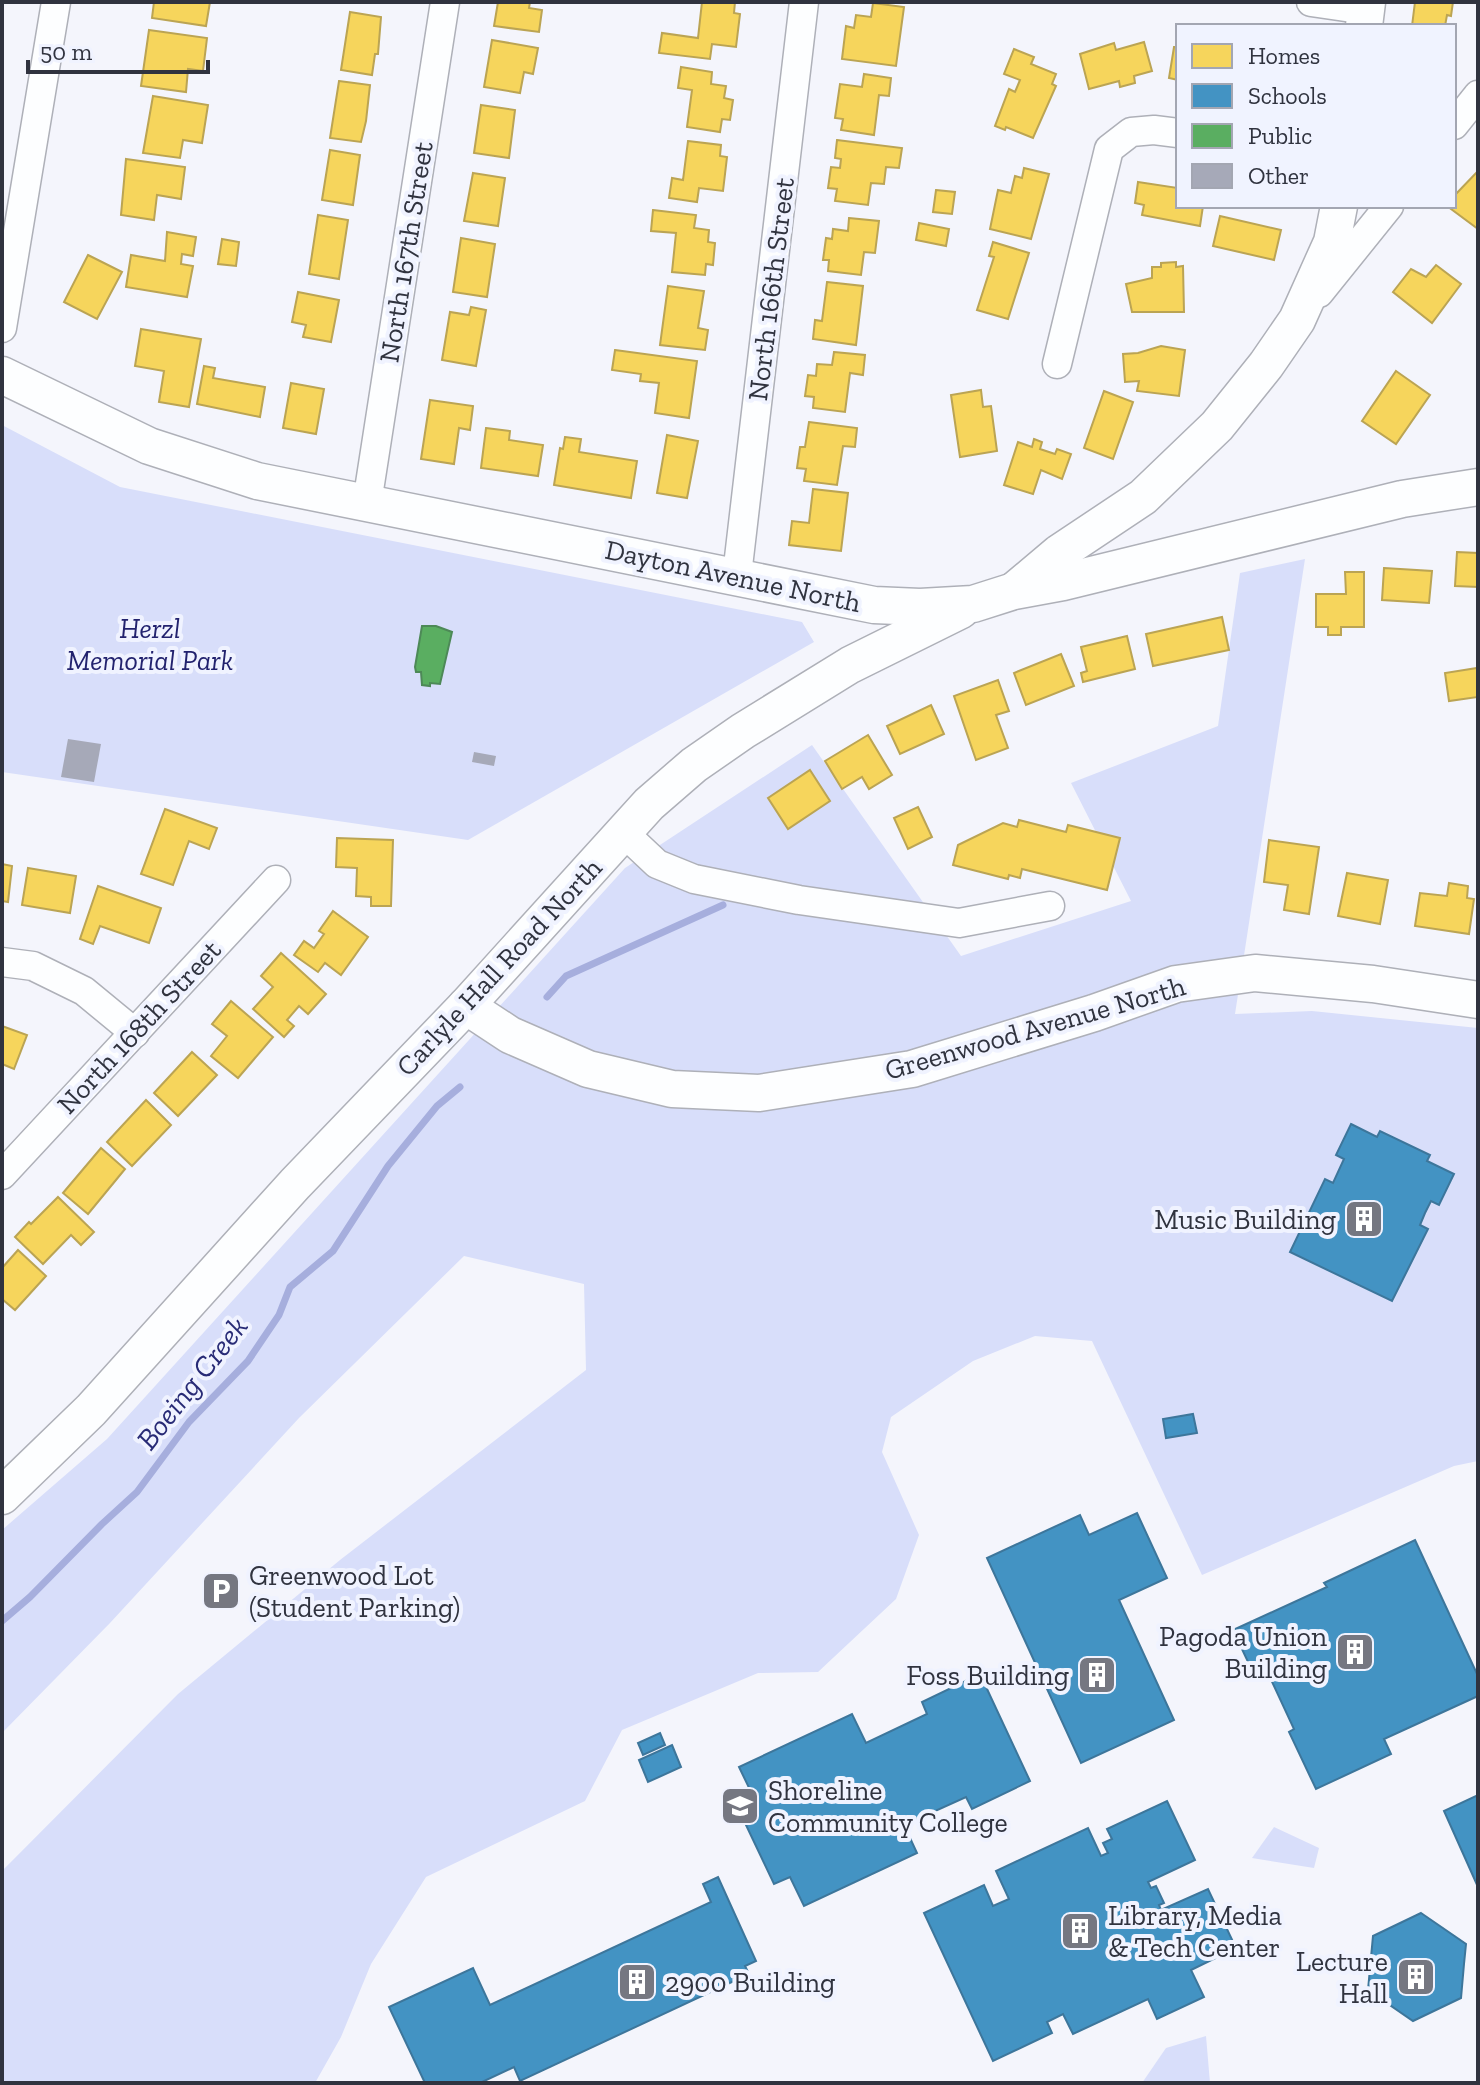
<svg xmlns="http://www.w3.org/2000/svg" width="1480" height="2085" font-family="'Zilla Slab',serif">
<rect width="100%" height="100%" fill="#f4f5fc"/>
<g fill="#d8defa">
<path d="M2 425 120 487 802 622 814 642 468 840 2 772Z"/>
<path d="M1305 559 1235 1014 1312 1011 1478 1028V1461L1454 1466 1202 1575 1092 1341 1035 1336 973 1361 891 1417 882 1452 919 1535 896 1599 818 1672 758 1673 622 1730 585 1801 426 1877 371 1964 341 2037 315 2083H2V1871L178 1694 340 1560 586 1370 584 1284 464 1256 299 1418 110 1623 2 1733V1530L107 1439 625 868 812 745 961 956 1131 901 1071 783 1218 726 1240 573Z"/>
<path d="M1274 1827 1319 1848 1314 1868 1252 1858Z"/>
<path d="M1206 2036 1210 2083H1142L1166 2048Z"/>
</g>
<g fill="#f6d55c" stroke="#bba453" stroke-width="2">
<path d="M154 2H210L206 26 152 18Z"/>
<path d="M498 2H530L529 8 542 10 539 32 494 26Z"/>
<path d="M702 2H735L734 13 740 14 736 47 712 44 710 59 659 53 662 33 698 38Z"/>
<path d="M1415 2H1453L1451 16 1447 15 1445 26H1412Z"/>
<path d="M873 3 904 7 896 66 842 59 846 26 854 28 856 15 871 17Z"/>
<path d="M350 12 381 17 378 54H375L372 75 341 70Z"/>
<path d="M149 30 207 38 203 71 188 69 186 92 141 86Z"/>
<path d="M492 40 538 48 533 74 524 72 520 93 484 87Z"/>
<path d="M1144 42 1152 71 1134 76 1135 83 1120 87 1119 81 1089 89 1080 54 1114 43 1116 50Z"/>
<path d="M1174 47H1178V80L1169 78Z"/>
<path d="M1014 49 1034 57 1031 64 1056 74 1052 84 1056 86 1033 138 1006 127 1005 130 995 126 1009 89 1015 92 1020 80 1004 74Z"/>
<path d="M681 67 712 72 711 84 726 86 724 98 733 100 730 120 722 119 720 132 687 127 692 90 678 88Z"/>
<path d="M864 74 891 78 889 96 879 95 874 135 841 130 843 119 835 118 840 84 862 87Z"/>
<path d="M339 81 370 85 366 121 361 142 330 138Z"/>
<path d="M153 96 208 105 202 143 183 140 180 158 143 153Z"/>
<path d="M481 105 515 110 509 158 474 153Z"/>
<path d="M837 140 902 148 899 168 886 167 884 184 871 183 868 205 835 201 837 189 828 188 831 167 840 168 841 159 835 158Z"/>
<path d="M688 141 721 145 720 156 727 157 723 191 699 188 697 202 669 198 672 178 683 180Z"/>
<path d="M330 150 360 155 353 205 322 200Z"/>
<path d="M126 159 185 167 181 199 157 195 154 220 121 215Z"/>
<path d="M1024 168 1049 174 1031 239 990 229 998 190 1011 193 1015 176 1022 178Z"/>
<path d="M1478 171V229L1447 206H1454V196Z"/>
<path d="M473 173 505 178 498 226 464 221Z"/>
<path d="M1138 182 1178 188V206H1203L1200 226 1142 215 1144 205 1135 203Z"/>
<path d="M936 190 955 192 952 214 933 212Z"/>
<path d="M653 210 696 215 694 228 709 230 708 242 715 243 713 265 706 264 705 275 672 272 676 233 651 231Z"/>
<path d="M318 215 348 220 339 279 309 274Z"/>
<path d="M1220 216 1281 230 1274 260 1213 246Z"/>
<path d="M849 218 879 221 875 253 864 252 861 275 828 271 829 260H823L826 238 832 239 833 229 848 231Z"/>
<path d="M919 223 949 229 946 246 916 240Z"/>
<path d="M167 232 196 237 193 256 182 254 181 264 193 266 187 297 126 287 131 255 165 261Z"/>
<path d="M461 238 495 244 487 297 453 292Z"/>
<path d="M222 239 239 242 236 266 218 264Z"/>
<path d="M993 242 1029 253 1008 319 977 310 994 257 989 256Z"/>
<path d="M88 255 122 272 97 319 64 302Z"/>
<path d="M1176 262V267L1183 266 1184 312H1132L1126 284 1152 278V267H1161V263Z"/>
<path d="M1436 265 1461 284 1432 323 1393 292 1411 269 1426 277Z"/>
<path d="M827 282 863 286 856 345 813 339 815 320 822 321Z"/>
<path d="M668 286 704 291 698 328 708 330 705 350 660 345Z"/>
<path d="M298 292 339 300 331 342 303 337 306 325 292 322Z"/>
<path d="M471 307 486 310 476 366 442 360 450 312 469 315Z"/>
<path d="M141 329 201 339 189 407 159 402 164 371 135 366Z"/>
<path d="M1161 346 1185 350 1179 396 1137 391 1139 381 1125 382 1123 354 1138 353Z"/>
<path d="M615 350 697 361 689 418 655 413 659 383 640 381 641 374 612 370Z"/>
<path d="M834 352 865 355 863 375 850 373 845 412 813 408 814 397 805 396 808 375 816 376 817 364 832 365Z"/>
<path d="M204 366 215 368 213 378 265 387 260 417 197 404Z"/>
<path d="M1396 371 1430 395 1396 444 1362 421Z"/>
<path d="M291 383 324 389 316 434 283 428Z"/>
<path d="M981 390 983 407 991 406 997 451 960 457 951 395Z"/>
<path d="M1104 391 1133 402 1113 459 1084 448Z"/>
<path d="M430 400 473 406 470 430 459 428 454 464 421 459Z"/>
<path d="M809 422 857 428 855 447 843 446 837 485 804 481 806 469 797 468 800 447H805Z"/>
<path d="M486 428 510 431 509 440 543 445 538 476 481 468Z"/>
<path d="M667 435 698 441 687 498 657 493Z"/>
<path d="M565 437 581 439 579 452 637 461 631 498 554 485 560 448 563 449Z"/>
<path d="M1034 439 1042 442 1040 449 1055 454 1057 449 1071 454 1062 479 1041 470 1033 494 1004 485 1018 442 1032 447Z"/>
<path d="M813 489 848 493 841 551 789 545 792 521 809 523Z"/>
<path d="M1457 552 1478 553V587L1455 586Z"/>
<path d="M1384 568 1432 571 1429 603 1382 600Z"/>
<path d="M1345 572H1364V627H1341V635H1328V627H1316V594H1346Z"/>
<path d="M1222 617 1229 650 1153 666 1146 634Z"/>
<path d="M1127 636 1135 669 1083 682 1081 673 1087 671 1081 647Z"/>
<path d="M1061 654 1074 686 1026 705 1014 673Z"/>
<path d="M1477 668 1478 697 1449 701 1445 673Z"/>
<path d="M998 680 1009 711 996 715 1008 748 976 760 954 696Z"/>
<path d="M931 705 944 734 900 754 887 726Z"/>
<path d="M868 735 892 775 869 789 862 777 842 789 825 761Z"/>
<path d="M810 770 830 801 788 829 768 798Z"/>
<path d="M918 807 932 837 908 849 894 818Z"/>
<path d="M165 809 217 828 209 849 189 841 173 885 141 874Z"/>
<path d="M1019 820 1066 832 1068 825 1120 838 1107 890 1022 869 1020 878 1009 875 1008 879 953 865 958 845 1003 823 1017 827Z"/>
<path d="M337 838 393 840 391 906H371V897L356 896 357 868 336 867Z"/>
<path d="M1269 840 1319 847 1309 914 1284 910 1288 885 1264 882Z"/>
<path d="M2 864 12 866 8 902 2 901Z"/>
<path d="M28 868 76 876 70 913 22 905Z"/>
<path d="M1347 873 1388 880 1380 924 1338 916Z"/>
<path d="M1449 883 1468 886 1467 898 1474 899 1469 934 1415 926 1420 893 1447 896Z"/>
<path d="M98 886 161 908 149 943 100 926 93 944 80 939Z"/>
<path d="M333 911 368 937 341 975 325 963 318 972 294 955 304 941 314 948 324 934 319 931Z"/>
<path d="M281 953 326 994 308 1014 299 1006 287 1020 294 1026 284 1037 253 1009 273 987 261 976Z"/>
<path d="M231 1001 273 1037 238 1078 211 1056 227 1036 212 1024Z"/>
<path d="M2 1026 27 1035 14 1069 2 1064Z"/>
<path d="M192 1052 217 1075 178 1116 154 1093Z"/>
<path d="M146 1100 171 1125 132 1166 107 1142Z"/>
<path d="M101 1148 125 1169 88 1214 63 1193Z"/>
<path d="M58 1197 94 1232 81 1245 71 1235 43 1264 15 1237 29 1222 31 1224Z"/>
<path d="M18 1250 46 1276 15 1310 2 1299V1268Z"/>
</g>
<g fill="#4393c3" stroke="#3d769b" stroke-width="2">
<path d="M1351 1124 1377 1137 1380 1131 1430 1155 1427 1161 1454 1174 1439 1205 1431 1201 1425 1213 1420 1225 1428 1229 1392 1301 1290 1252 1325 1179 1333 1183 1344 1159 1336 1155Z"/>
<path d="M1193 1414 1197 1433 1166 1438 1163 1419Z"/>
<path d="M1137 1513 1167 1578 1119 1600 1174 1720 1081 1763 987 1558 1080 1515 1089 1535Z"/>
<path d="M1415 1540 1478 1676V1696L1384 1739 1391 1754 1316 1789 1289 1732 1294 1729 1268 1673 1256 1679 1233 1630 1327 1587 1324 1583Z"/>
<path d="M980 1674 1030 1781 972 1809 966 1797 904 1825 917 1853 804 1906 790 1877 774 1884 736 1804 753 1796 739 1767 852 1714 866 1743 927 1714 922 1702Z"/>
<path d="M660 1733 665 1745 643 1755 638 1743Z"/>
<path d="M672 1745 681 1767 648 1782 639 1760Z"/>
<path d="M1478 1795V1887L1444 1811Z"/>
<path d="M1167 1801 1195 1860 1148 1882 1151 1888 1156 1886 1164 1903 1159 1905 1161 1910 1208 1889 1236 1948 1191 1970 1204 1997 1157 2019 1148 1999 1073 2034 1063 2014 1047 2022 1052 2033 993 2061 924 1913 984 1885 993 1906 1009 1899 996 1871 1088 1828 1101 1856 1108 1853 1103 1843 1112 1839 1107 1829Z"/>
<path d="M718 1877 756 1961 745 1966 749 1974 520 2081 514 2067 480 2083H425L389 2007 473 1968 490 2005 711 1902 703 1884Z"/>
<path d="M1421 1913 1466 1944 1464 1964 1461 1998 1413 2021 1368 1990 1373 1936Z"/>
</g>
<path fill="#5aae61" stroke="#4d8957" stroke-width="2" d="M422 626H436L452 632 440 684 430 683V686L422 685 421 672H416L415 667Z"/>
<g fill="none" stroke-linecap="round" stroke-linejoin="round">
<g stroke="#a6aedd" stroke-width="7">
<path d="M547 997 566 976 723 905"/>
<path d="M2 1621 30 1597 102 1524 137 1492 189 1422 248 1361 279 1315 290 1287 333 1251 388 1166 437 1106 460 1087"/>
</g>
</g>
<g fill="#a6a9b8">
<path d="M68 739 101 744 94 782 61 777Z"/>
<path d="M474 752 496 756 494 766 472 762Z"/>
</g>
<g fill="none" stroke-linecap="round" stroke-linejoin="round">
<g stroke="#aeb0b8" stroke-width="31">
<g id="minor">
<path d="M1311 2 1366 10"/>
<path d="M1454 125 1478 95"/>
<path d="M1319 293 1389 206"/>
<path d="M2 328 56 2"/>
<path d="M1057 364 1109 149 1131 132 1154 130 1178 133"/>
<path d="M367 503 445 2"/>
<path d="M737 575 804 2"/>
<path d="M623 832 657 864 694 879 799 900 959 923 1050 906"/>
<path d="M2 962 33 966 84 991 135 1033"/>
<path d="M2 1175 276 880"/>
</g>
</g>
<g stroke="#aeb0b8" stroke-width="39">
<g id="tertiary">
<path d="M1364 26 1367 2"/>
<path d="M2 375 149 446 257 481 874 605 920 607 973 604 1014 591 1063 582 1402 499 1478 487"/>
<path d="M1015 590 1059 553 1143 497 1217 426 1266 365 1297 320 1332 242 1339 206"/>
<path d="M466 1006 510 1035 588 1069 672 1089 759 1093 912 1069 1094 1013 1176 984 1255 973 1373 984 1478 1000"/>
<path d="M2 1496 91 1410 295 1184 466 1006 649 804 694 765 743 731 850 665 961 610"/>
</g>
</g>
<use href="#minor" stroke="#fdfeff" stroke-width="28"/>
<use href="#tertiary" stroke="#fdfeff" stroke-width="36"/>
</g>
<defs>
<g id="building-square" transform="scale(2)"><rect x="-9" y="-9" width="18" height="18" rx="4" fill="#757781" stroke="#f0f3ff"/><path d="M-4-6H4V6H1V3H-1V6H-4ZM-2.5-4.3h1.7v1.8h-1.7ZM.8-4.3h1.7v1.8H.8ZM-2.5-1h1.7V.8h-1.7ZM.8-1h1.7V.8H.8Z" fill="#fff"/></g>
<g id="parking-square" transform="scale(2)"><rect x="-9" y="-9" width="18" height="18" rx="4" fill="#757781" stroke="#f0f3ff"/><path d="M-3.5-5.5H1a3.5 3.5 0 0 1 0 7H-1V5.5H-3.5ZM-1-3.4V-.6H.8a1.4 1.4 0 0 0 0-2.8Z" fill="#fff"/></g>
<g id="university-square" transform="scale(2)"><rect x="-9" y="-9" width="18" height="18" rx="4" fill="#757781" stroke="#f0f3ff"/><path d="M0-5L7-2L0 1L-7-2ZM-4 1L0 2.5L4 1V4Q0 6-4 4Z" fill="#fff"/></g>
</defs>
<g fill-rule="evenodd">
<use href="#building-square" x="1364" y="1219"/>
<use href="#parking-square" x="221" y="1591"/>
<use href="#building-square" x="1355" y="1652"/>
<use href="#building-square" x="1097" y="1675"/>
<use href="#university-square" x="740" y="1806"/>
<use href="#building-square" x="1080" y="1931"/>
<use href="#building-square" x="1416" y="1977"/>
<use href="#building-square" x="637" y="1982"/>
</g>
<g text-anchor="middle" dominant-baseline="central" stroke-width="8" stroke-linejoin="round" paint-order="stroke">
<g font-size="28" fill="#30333f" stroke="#f0f3ff">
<text transform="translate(406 252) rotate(-81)">North 167th Street</text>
<text transform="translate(771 289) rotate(-83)">North 166th Street</text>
<text transform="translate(733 576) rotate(12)">Dayton Avenue North</text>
<text transform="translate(499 967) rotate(-47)">Carlyle Hall Road North</text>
<text transform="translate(139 1027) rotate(-47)">North 168th Street</text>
<text transform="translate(1035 1028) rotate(-16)">Greenwood Avenue North</text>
</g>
<g font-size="28" font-style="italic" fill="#22226e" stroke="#f0f3ff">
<text x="150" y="628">Herzl<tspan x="150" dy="32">Memorial Park</tspan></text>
</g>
<g font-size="28" fill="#30333f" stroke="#f0f3ff" text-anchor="end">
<text x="1336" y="1219">Music Building</text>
<text x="249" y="1575" text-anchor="start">Greenwood Lot<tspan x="249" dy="32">(Student Parking)</tspan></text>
<text x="1327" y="1636">Pagoda Union<tspan x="1327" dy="32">Building</tspan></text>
<text x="1069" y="1675">Foss Building</text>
<text x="768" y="1790" text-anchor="start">Shoreline<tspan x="768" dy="32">Community College</tspan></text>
<text x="1108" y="1915" text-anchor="start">Library, Media<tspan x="1108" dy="32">&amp; Tech Center</tspan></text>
<text x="1388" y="1961">Lecture<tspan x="1388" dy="32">Hall</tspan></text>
<text x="665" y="1982" text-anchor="start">2900 Building</text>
</g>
<g font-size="30" font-style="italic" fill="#282b76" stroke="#f0f3ff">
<text transform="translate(192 1383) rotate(-52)">Boeing Creek</text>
</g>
</g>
<rect width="1480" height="2085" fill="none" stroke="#30333f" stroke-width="8"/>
<rect x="1176" y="24" width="280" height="184" fill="#f0f3ff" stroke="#a3a6b2" stroke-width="2"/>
<rect x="1192" y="44" width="40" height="24" fill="#f6d55c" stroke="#a3a6b2" stroke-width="2"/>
<text x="1248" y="64" font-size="24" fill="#30333f">Homes</text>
<rect x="1192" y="84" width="40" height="24" fill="#4393c3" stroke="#a3a6b2" stroke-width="2"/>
<text x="1248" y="104" font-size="24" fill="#30333f">Schools</text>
<rect x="1192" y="124" width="40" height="24" fill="#5aae61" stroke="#a3a6b2" stroke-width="2"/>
<text x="1248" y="144" font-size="24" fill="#30333f">Public</text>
<rect x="1192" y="164" width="40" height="24" fill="#a6a9b8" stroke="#a3a6b2" stroke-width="2"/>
<text x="1248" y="184" font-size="24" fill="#30333f">Other</text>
<path d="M28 60v12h180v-12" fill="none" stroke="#30333f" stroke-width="4"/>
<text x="40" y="60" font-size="24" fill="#30333f" stroke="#f0f3ff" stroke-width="6" paint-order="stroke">50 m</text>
</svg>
